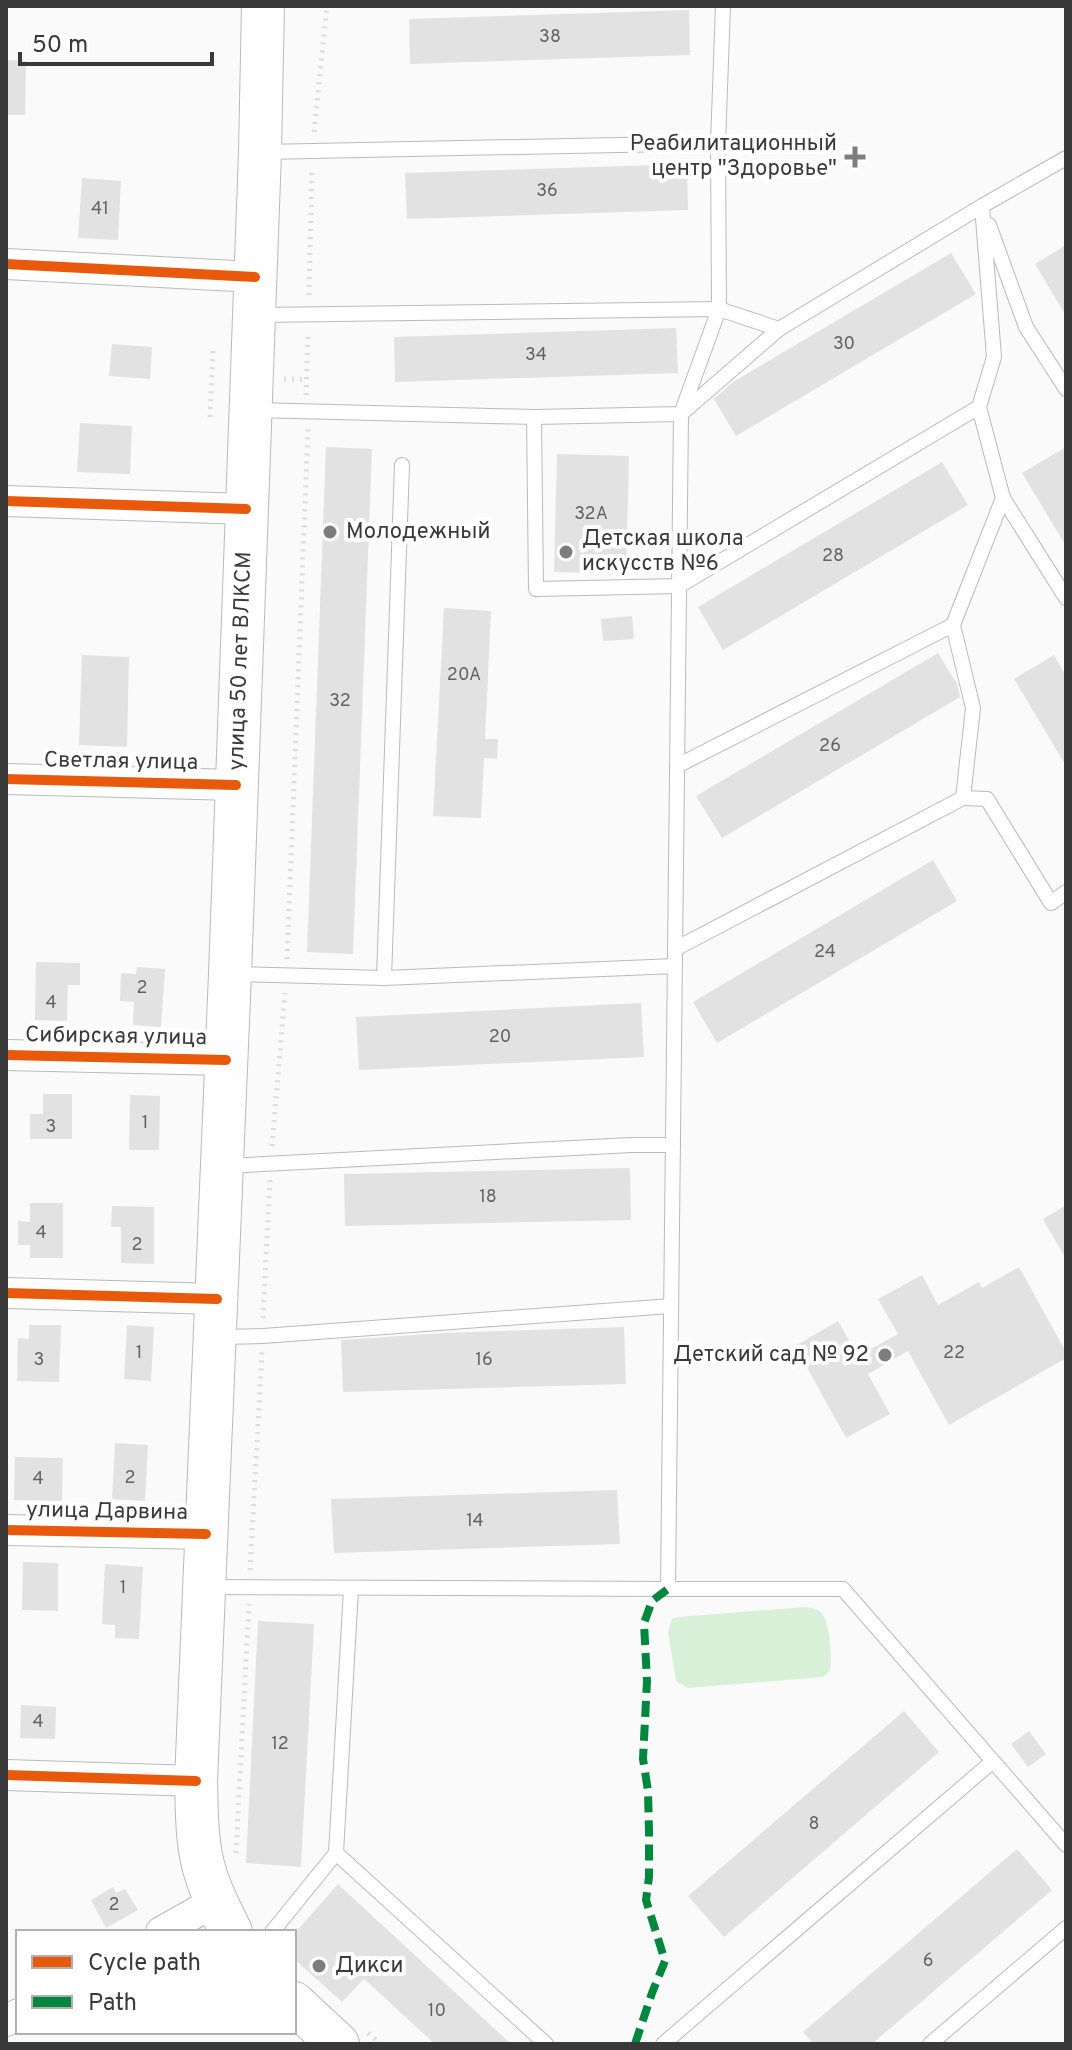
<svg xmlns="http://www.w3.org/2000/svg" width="1072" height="2050" font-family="Overpass,sans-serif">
<rect width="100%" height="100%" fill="#fafafb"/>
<path fill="#d8efd8" d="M806 1607C813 1608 819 1609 823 1615 830 1626 832 1658 830 1671L823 1677 688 1688 676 1681 668 1632 672 1619 678 1617Z"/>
<g fill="#e2e2e2">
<path d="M689 10 690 55 410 64 409 19Z"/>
<path d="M6 60 26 61 25 115H6Z"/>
<path d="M687 164 688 210 407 219 405 173Z"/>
<path d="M82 178 121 181 118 240 78 238Z"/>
<path d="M1066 245V316L1035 264Z"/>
<path d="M951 253 976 294 736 436 714 399 733 382Z"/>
<path d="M676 328 678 373 395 382 394 337Z"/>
<path d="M112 344 152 347 150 379 109 376Z"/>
<path d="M80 423 132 426 130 474 77 472Z"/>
<path d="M326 447 372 449 353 954 307 952Z"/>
<path d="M1066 447V546L1022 473Z"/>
<path d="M557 454 629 456 626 574 554 572Z"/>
<path d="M942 462 968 505 723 650 698 607Z"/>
<path d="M444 608 491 611 485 739H498L497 759 484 758 481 818 433 816Z"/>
<path d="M632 616 634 639 603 641 601 619Z"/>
<path d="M938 653 957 684 960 697 722 838 696 796Z"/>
<path d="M82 655 129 657 127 747 79 745Z"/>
<path d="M1054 655 1066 676V766L1014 679Z"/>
<path d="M933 860 957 901 717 1043 693 1002Z"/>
<path d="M36 962 80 963V985H68L67 1021 35 1020Z"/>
<path d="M137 967 165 969 161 1027 133 1025 134 1002 120 1001 121 973 136 974Z"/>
<path d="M641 1003 644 1057 359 1070 356 1017Z"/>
<path d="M43 1094H72V1139H30V1114H43Z"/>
<path d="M130 1095 160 1096 159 1150H129Z"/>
<path d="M630 1168 631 1220 345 1226 344 1174Z"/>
<path d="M30 1203H63V1258H30V1245H18V1221L30 1222Z"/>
<path d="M1066 1205V1259L1043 1219Z"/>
<path d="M112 1206 154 1207V1264L121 1263V1227H111Z"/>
<path d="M1019 1267 1066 1352V1358L949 1425 908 1351 868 1374 890 1414 846 1438 795 1346 838 1321 858 1356 898 1334 878 1299 922 1275 938 1305 979 1282 982 1288Z"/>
<path d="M29 1325H61L59 1382 17 1381 18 1338 29 1339Z"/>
<path d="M127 1325 154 1327 151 1381 124 1379Z"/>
<path d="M624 1327 626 1384 343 1392 341 1340 444 1333Z"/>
<path d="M115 1443 148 1445 145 1501 112 1499Z"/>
<path d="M15 1457 63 1458 62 1501 14 1500Z"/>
<path d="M617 1490 620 1544 334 1553 331 1499Z"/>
<path d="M23 1562 58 1563V1611L22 1610Z"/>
<path d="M105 1564 143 1567 139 1639 115 1638V1625L102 1624Z"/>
<path d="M258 1621 314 1624 301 1867 246 1863Z"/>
<path d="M21 1705 56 1707 55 1739 20 1738Z"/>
<path d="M904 1711 939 1752 724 1937 688 1896Z"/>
<path d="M1029 1731 1046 1754 1028 1767 1011 1744Z"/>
<path d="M1017 1849 1052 1890 872 2044H814L803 2032Z"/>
<path d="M338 1884 379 1922 511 2044H435L364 1979 342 2002 294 1959V1934Z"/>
<path d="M113 1887 116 1893 125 1889 138 1910 106 1928 91 1900Z"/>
</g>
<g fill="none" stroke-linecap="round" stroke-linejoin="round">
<g stroke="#bababb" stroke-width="16">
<g id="lane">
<path d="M263 152 718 143"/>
<path d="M989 225 1026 327 1066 389"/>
<path d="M779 329 982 206 1066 158"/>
<path d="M256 410 534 417 681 414 779 329 719 309 258 315"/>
<path d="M534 417 536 589 679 586 979 407"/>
<path d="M1003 498 1066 598"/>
<path d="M677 766 953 625"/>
<path d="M963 798 987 799 1051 903 1066 892"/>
<path d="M675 949 963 798 973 708 953 625 1003 498 979 407 994 357 982 206"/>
<path d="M234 974 384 978 402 465"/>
<path d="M384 978 675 966"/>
<path d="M226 1166 631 1145H673"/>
<path d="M220 1337 263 1336 671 1306"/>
<path d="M206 1587 668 1589 681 414 719 309 718 143 723 6"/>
<path d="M668 1589H843L1066 1845"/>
<path d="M336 1853 546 2044"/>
<path d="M272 1932 336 1853 351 1589"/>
<path d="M663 2044 992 1762"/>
<path d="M930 2044 1066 1928"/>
</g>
</g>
<g stroke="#bababb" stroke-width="32">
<g id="street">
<path d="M6 264 255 277"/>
<path d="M6 501 246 509"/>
<path d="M6 779 236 785"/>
<path d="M6 1055 226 1060"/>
<path d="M6 1293 217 1299"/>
<path d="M6 1530 206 1534"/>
<path d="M6 1775 196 1781"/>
<path d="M161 1932 216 1901"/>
<path d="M6 2021 18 2014"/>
</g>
</g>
<g stroke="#bababb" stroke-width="44">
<g id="secondary">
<path d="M231 1932C222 1913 212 1895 206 1875 196 1845 197 1812 196 1781L230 974 260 152 263 6"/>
<path d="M294 2003 338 2044"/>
</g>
</g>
<g stroke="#dcdcdc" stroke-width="5" stroke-dasharray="2 6" stroke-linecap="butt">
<path d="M314 132 327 6"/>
<path d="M309 295 312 169"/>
<path d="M284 379 307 380"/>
<path d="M306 395 308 333"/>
<path d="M210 417 213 350"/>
<path d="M287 959 308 429"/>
<path d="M272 1146 285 993"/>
<path d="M263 1318 270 1180"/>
<path d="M250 1570 262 1352"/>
<path d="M236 1853 249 1604"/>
<path d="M368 2033 381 2044"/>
</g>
<use href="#lane" stroke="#fefefe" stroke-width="14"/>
<use href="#street" stroke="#fefefe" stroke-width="30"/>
<use href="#secondary" stroke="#fefefe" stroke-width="42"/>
<path stroke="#00873e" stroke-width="8" stroke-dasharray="16 8" stroke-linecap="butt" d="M635 2044 652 1993 665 1961 646 1900 649 1877V1832L648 1791 643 1759 647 1681 644 1623 652 1601 668 1589"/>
<g stroke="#fff" stroke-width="15">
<g id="cycleway">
<path d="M6 264 255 277"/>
<path d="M6 501 246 509"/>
<path d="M6 779 236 785"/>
<path d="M6 1055 226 1060"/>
<path d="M6 1293 217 1299"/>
<path d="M6 1530 206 1534"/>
<path d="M6 1775 196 1781"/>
</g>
</g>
<use href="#cycleway" stroke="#e8590c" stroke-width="10"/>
</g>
<g fill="#7d7d7d" stroke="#fff" stroke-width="3">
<path d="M851 145h8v8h8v8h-8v8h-8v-8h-8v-8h8z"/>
<circle cx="330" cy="532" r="8"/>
<circle cx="566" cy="552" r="8"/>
<circle cx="885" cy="1355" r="8"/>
<circle cx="319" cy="1966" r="8"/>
</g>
<g text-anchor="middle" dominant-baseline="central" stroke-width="8" stroke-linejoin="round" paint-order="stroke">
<g font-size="18" fill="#636363">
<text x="550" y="37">38</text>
<text x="547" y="191">36</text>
<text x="100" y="209">41</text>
<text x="844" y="344">30</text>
<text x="536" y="355">34</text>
<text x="591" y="514">32А</text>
<text x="833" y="556">28</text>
<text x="464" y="675">20А</text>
<text x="340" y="701">32</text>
<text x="830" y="746">26</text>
<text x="825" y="952">24</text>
<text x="142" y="988">2</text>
<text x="51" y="1003">4</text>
<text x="500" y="1037">20</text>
<text x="145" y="1123">1</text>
<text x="51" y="1127">3</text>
<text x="488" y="1197">18</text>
<text x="41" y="1233">4</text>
<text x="137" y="1245">2</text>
<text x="139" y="1353">1</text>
<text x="954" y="1353">22</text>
<text x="39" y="1360">3</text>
<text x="484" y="1360">16</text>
<text x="130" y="1478">2</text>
<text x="38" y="1479">4</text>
<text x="475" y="1521">14</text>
<text x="123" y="1588">1</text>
<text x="38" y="1722">4</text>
<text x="280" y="1744">12</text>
<text x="814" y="1824">8</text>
<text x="114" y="1905">2</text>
<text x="928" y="1961">6</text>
<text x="437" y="2011">10</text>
</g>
<g font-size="22" fill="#393939" stroke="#fff" text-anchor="start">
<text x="837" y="144" text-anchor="end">Реабилитационный<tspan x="837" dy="25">центр "Здоровье"</tspan></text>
<text x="346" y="532">Молодежный</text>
<text x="582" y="539">Детская школа<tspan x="582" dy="25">искусств №6</tspan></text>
<text x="869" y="1355" text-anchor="end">Детский сад № 92</text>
<text x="335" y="1966">Дикси</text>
</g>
<g font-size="22" fill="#393939" stroke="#fff">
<text transform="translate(241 661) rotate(-88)">улица 50 лет ВЛКСМ</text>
<text transform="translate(121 762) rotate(1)">Светлая улица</text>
<text transform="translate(116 1037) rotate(1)">Сибирская улица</text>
<text transform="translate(107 1512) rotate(1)">улица Дарвина</text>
</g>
</g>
<rect width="1072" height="2050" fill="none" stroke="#393939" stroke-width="16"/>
<rect x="16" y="1930" width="280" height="104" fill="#ffffff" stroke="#b0b0b0" stroke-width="2"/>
<rect x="32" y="1956" width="40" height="12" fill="#e8590c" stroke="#b0b0b0" stroke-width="2"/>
<text x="88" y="1970" font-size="24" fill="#393939">Cycle path</text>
<rect x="32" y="1996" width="40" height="12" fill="#00873e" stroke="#b0b0b0" stroke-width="2"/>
<text x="88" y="2010" font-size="24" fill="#393939">Path</text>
<path d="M20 52v12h192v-12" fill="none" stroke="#393939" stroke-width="4"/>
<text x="32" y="52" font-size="24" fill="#393939" stroke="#ffffff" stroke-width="6" paint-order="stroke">50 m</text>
</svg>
